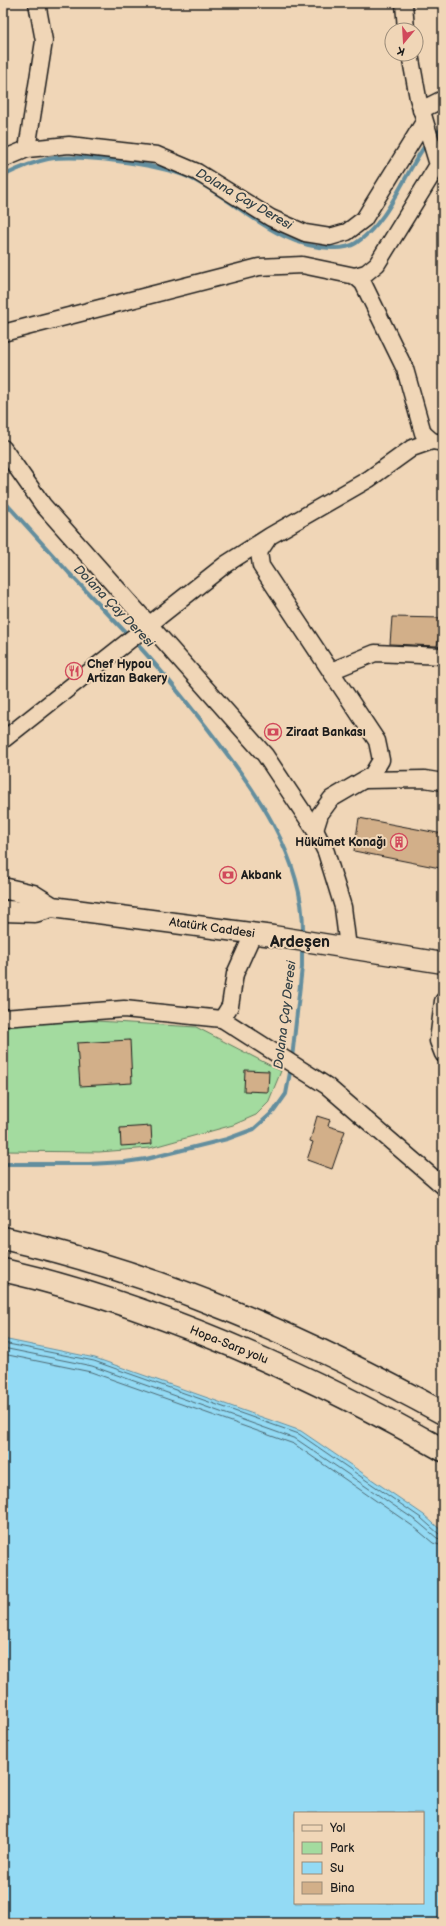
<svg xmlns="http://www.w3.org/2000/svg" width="446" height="1926" font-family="'Balsamiq Sans',sans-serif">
<rect width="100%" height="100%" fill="#f0d6b7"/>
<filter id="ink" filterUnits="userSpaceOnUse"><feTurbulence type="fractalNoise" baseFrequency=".025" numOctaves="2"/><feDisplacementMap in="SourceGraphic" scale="8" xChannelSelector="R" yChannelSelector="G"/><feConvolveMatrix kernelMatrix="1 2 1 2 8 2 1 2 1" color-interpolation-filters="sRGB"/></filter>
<g filter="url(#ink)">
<path fill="#a3db9f" stroke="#607c5e" d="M80 1020 196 1027 281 1071 268 1103 256 1115 233 1125 150 1148 99 1152 3 1151V1024Z"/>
<path fill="#93daf4" stroke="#638e9e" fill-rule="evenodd" d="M3 1339 95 1358 301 1431 424 1515 443 1532V1923H3ZM295 1813H423V1903H295Z"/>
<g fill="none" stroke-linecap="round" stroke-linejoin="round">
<g stroke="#4c6872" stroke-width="1">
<path d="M3 1343 94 1361 299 1434 421 1518 439 1534 443 1535"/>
<path d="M3 1348 92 1366 296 1439 418 1522 437 1538 443 1540"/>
<path d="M3 1354 91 1372 294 1444 414 1527 433 1543 443 1546"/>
</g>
<g stroke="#638e9e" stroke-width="4">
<path d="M434 135 443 128"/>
<path d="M3 176C17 169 33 162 48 159 80 154 159 164 188 177 236 199 278 250 335 248 342 248 350 247 356 243 390 221 403 175 427 143"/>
<path d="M3 500 69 573 129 636"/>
<path d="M134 641C161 669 184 699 208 729 254 789 305 856 303 935"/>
<path d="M292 1058 302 967V946"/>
<path d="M3 1164H89L125 1162 146 1159 227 1139 254 1129 274 1111 286 1094 291 1067"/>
</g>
</g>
<g fill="#d2af89" stroke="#1c1c1c">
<path d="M392 617 443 618 437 646 390 644Z"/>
<path d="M359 818 443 834V857L440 868 354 851Z"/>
<path d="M130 1040 132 1083 80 1086 77 1043Z"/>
<path d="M245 1070 269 1071 268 1092 244 1091Z"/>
<path d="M317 1116 330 1120 328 1126 345 1131 332 1169 307 1160 313 1142 310 1141Z"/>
<path d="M151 1126 152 1144 121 1146 120 1128Z"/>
</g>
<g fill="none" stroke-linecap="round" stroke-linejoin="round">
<g stroke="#1c1c1c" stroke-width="19">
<g id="minor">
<path d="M404 3 406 30"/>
<path d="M421 110 443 99"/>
<path d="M27 149 44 41 37 3"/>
<path d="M3 159 27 149 69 145 157 155 197 172 271 218 305 233 330 237 347 232 364 219 424 122"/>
<path d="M355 276 366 273 377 264 438 165 418 98 410 54"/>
<path d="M3 333 259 267 302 265 355 276 363 283 405 369 423 433 432 441 443 443"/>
<path d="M3 448 43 505 265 755 315 830 326 852 343 907 348 948"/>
<path d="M269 537 259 552 261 566 377 741 381 760 372 775 331 799 320 814 315 830"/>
<path d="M331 671 375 653 443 656"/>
<path d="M3 740 226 564 270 536 369 479 412 448 432 441"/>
<path d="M365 780 425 779 443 782"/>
<path d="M443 1001 438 1041 443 1054"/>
<path d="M3 1018 124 1009 222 1019 230 1006 235 974 253 934"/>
<path d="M222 1019 327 1086 443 1186"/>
</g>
</g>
<g stroke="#1c1c1c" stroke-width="23">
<g id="major">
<path d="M3 888 33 895 52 907 273 936 443 963"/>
<path d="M3 911 35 912 52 907"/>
</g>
</g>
<g stroke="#1c1c1c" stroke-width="25">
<g id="highway">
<path d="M3 1238C158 1273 304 1337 443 1413"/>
<path d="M3 1270C158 1306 305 1372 443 1450"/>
</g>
</g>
<use href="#minor" stroke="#f0d6b7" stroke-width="16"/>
<use href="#major" stroke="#f0d6b7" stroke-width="20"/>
<use href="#highway" stroke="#f0d6b7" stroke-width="22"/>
</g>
</g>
<defs>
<g id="restaurant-ring" transform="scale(0.9)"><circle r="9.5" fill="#f0d6b7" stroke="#d1495b" stroke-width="1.5"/><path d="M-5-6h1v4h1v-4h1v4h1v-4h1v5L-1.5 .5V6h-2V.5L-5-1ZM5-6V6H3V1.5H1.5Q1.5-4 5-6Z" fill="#d1495b"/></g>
<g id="bank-ring" transform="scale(0.9)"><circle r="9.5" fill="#f0d6b7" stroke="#d1495b" stroke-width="1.5"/><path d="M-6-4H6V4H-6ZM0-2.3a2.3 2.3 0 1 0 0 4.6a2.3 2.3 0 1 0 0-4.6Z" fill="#d1495b"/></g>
<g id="building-ring" transform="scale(0.9)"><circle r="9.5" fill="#f0d6b7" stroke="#d1495b" stroke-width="1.5"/><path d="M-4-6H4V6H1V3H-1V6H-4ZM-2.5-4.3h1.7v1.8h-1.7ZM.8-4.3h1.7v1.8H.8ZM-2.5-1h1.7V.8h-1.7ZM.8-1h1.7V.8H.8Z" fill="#d1495b"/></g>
</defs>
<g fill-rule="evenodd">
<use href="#restaurant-ring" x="74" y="671"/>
<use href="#bank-ring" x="273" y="732"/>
<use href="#building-ring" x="399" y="842"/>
<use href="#bank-ring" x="228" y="875"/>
</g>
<g text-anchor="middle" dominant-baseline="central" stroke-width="4" stroke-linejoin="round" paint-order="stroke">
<g font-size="12" font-weight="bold" fill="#1c1c1c" stroke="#f0d6b7" text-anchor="start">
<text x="87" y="664">Chef Hypou<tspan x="87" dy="14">Artizan Bakery</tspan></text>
<text x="286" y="732">Ziraat Bankası</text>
<text x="386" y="842" text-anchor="end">Hükümet Konağı</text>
<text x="241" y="875">Akbank</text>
</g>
<g font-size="12" fill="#1c1c1c" stroke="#f0d6b7">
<text transform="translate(212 928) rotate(8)">Atatürk Caddesi</text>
<text transform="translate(229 1345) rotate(22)">Hopa-Sarp yolu</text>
</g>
<g font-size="13" font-style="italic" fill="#344247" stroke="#f0d6b7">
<text transform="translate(244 199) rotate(30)">Dolana Çay Deresi</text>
<text transform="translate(114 606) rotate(46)">Dolana Çay Deresi</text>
<text transform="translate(285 1015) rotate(-83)">Dolana Çay Deresi</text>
</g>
<g font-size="16" font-weight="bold" fill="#1c1c1c" stroke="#f0d6b7">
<text x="300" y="942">Ardeşen</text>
</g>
</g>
<rect width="446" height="1926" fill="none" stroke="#f0d6b7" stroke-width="16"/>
<rect x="8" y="8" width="430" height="1910" fill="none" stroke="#1c1c1c" stroke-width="1.5" filter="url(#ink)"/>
<rect x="294" y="1812" width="130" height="92" fill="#f0d6b7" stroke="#9b8c79"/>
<rect x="302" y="1825" width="20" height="6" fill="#f0d6b7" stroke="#9b8c79"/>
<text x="330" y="1832" font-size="12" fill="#1c1c1c">Yol</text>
<rect x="302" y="1842" width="20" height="12" fill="#a3db9f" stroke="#9b8c79"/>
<text x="330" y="1852" font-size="12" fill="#1c1c1c">Park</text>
<rect x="302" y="1862" width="20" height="12" fill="#93daf4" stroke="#9b8c79"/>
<text x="330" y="1872" font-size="12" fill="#1c1c1c">Su</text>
<rect x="302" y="1882" width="20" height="12" fill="#d2af89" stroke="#9b8c79"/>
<text x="330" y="1892" font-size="12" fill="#1c1c1c">Bina</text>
<g transform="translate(404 42) rotate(198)"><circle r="19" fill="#f0d6b7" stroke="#9b8c79"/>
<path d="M0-3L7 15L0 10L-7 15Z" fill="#d1495b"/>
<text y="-6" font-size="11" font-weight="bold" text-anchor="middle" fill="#1c1c1c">K</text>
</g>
</svg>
